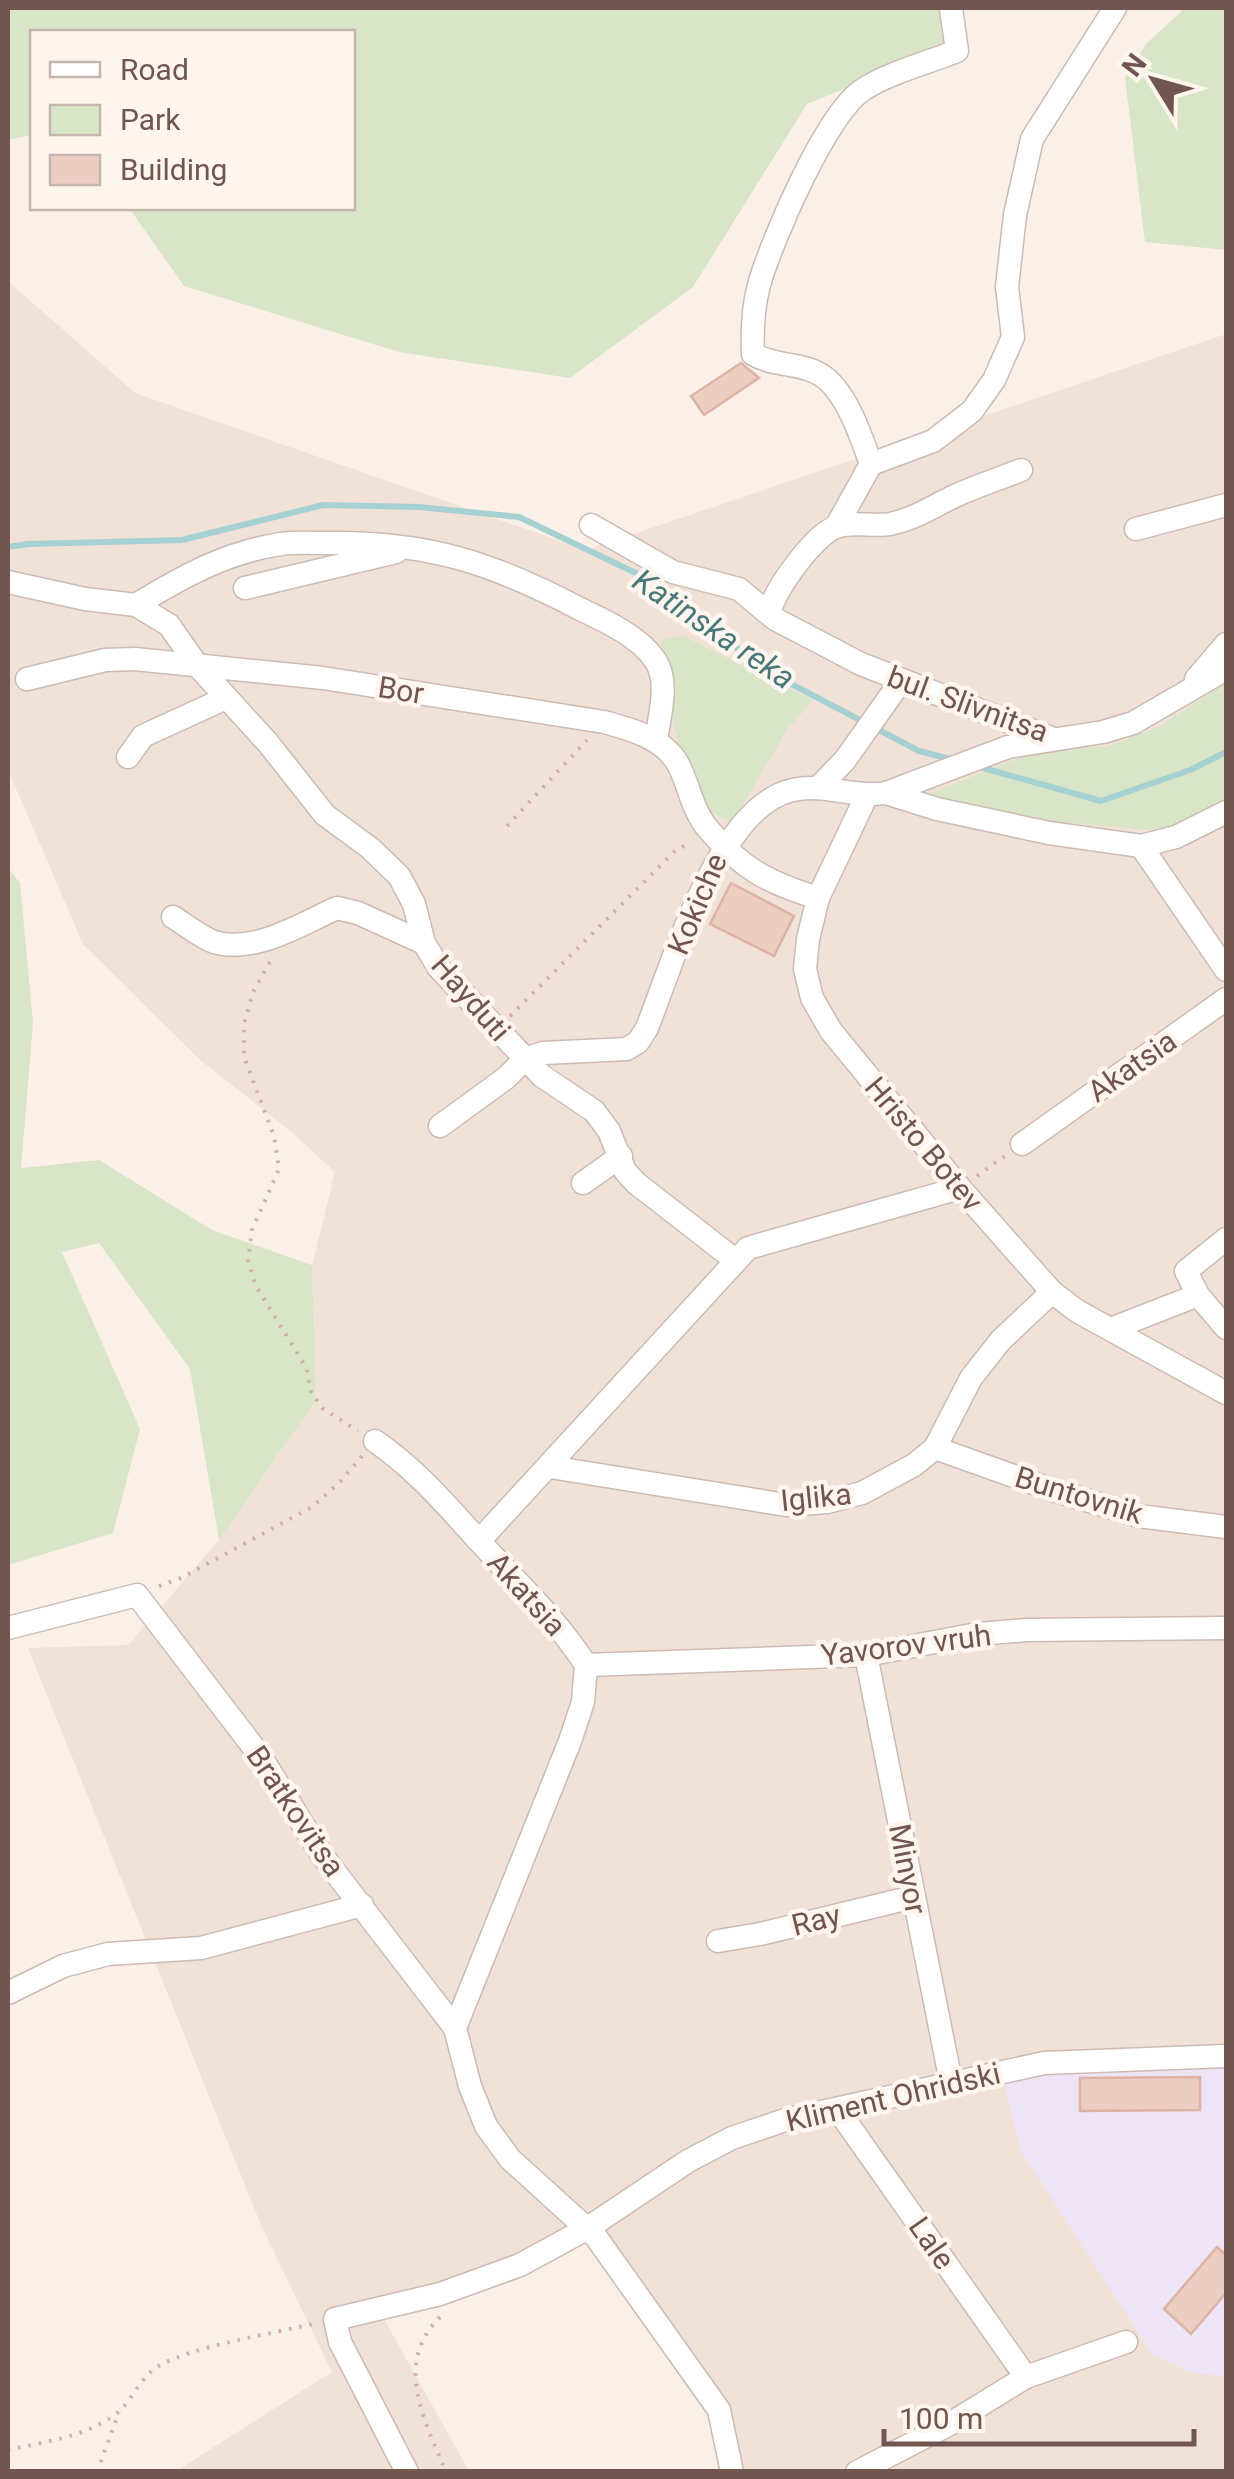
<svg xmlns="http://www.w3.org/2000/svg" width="1234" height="2479" font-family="Roboto,sans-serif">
<rect width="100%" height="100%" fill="#faf0e8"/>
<path fill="#f1e2d7" d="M8 281 135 393 586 550 1226 334V2471H732L725 2426 596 2237 379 2310 469 2471H183L181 2468 332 2372 261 2225 28 1648 128 1645 219 1540 316 1400 312 1265 335 1172 294 1134 200 1060 83 944 8 770Z"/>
<path fill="#ede4f6" d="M1226 2063V2376L1193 2373 1152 2354 1021 2151 1002 2077Z"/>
<g fill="#d8e6c7">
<path d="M8 8H952L949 47 807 104 693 287 570 378 399 352 184 286 129 208H352V32H32V135L8 140Z"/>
<path d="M1185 8H1226V250L1145 242 1125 78 1146 44Z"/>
<path d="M683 636 813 700 787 730 733 821C726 819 718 817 712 812 683 783 660 679 662 639Z"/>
<path d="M1226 683V801L1160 831 1006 817 926 795 1044 748 1106 747 1158 727Z"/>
<path d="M8 868 20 883 33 1023 21 1168 99 1160 212 1230 312 1265 316 1400 219 1540 190 1369 99 1243 62 1252 140 1429 113 1533 8 1565Z"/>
</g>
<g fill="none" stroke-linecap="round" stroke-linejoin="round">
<g stroke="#a6d1d2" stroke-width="6">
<path d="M8 547 28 544 182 540 323 505 419 507 519 517 665 587 759 667 919 751 954 760"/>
<path d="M976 766 1101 801 1190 770 1226 752"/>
</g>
</g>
<g fill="#eccdc2" stroke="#ddb3a4" stroke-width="2.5">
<path d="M741 363 759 378 704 415 691 396Z"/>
<path d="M731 883 794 916 774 956 710 924Z"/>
<path d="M1200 2077V2110L1080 2111V2078Z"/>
<path d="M1217 2247 1226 2255V2293L1191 2334 1164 2309Z"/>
</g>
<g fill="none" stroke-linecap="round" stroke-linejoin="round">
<g stroke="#cdbab2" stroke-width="25">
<g id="minor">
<path d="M871 464 933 441 972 411 994 380 1013 337 1007 287 1015 215 1032 139 1115 8"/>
<path d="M591 525 673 572 739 589 775 619 861 664 1051 738"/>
<path d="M836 527 871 464C862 439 846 390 821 375 801 362 774 367 753 354 752 332 753 307 759 285 771 242 827 111 864 89 891 72 927 63 957 51L951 8"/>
<path d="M1136 529 1226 505"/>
<path d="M8 582 85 599 136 605 169 625 197 665 268 743 325 815 370 848 399 876 414 904 424 943 439 968 542 1076 594 1111 609 1131 625 1171 636 1183 735 1260"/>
<path d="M245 588 396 552"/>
<path d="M136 605C182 577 226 552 281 544 296 542 312 543 327 543 426 541 493 563 580 609 605 621 639 636 655 660 670 682 659 717 656 741"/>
<path d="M770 612C773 591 815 534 836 527 852 521 873 527 890 524 915 519 933 506 955 496 976 486 999 479 1021 470"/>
<path d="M27 679 105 660 135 659 323 678 604 722C631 729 667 739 680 768 690 789 693 812 709 830 742 869 769 883 818 898"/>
<path d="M1196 679 1226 644"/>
<path d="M128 757 143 736 226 698"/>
<path d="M818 788 845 760 901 681"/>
<path d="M886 793 937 809 1049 833 1141 846 1176 837 1226 812"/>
<path d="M866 797 818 898 808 939 805 969 812 998 831 1031 960 1188 1052 1292 1077 1311 1226 1393"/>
<path d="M1141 846 1226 970"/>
<path d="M173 917C186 925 200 937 214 942 255 954 301 924 337 908L358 913 424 943"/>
<path d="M440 1126 506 1078 525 1059 543 1053 627 1049 638 1042 647 1028C672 965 719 805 793 790 824 783 854 798 886 793L1008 747 1103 732 1133 723 1226 669"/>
<path d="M1022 1144 1226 999"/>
<path d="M583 1183 621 1156"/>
<path d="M1226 1239 1186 1271 1198 1295 1226 1328"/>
<path d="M1111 1329 1198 1295"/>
<path d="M375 1441C418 1471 445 1504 480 1542 517 1583 556 1618 586 1665L583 1702 570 1741 455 2028 470 2086 486 2126 510 2159 596 2237 719 2410 732 2472"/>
<path d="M935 1448 1050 1489 1139 1516 1226 1527"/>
<path d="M550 1467 786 1505 827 1502 862 1493 914 1465 935 1448 971 1378 1001 1340 1052 1292"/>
<path d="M479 1541 748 1248 960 1188"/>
<path d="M8 1628 137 1595 261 1757 322 1855 455 2028"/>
<path d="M866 1655 951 2082"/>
<path d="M586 1665 866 1655 977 1634 1027 1630 1226 1628"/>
<path d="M718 1941 760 1934 913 1897"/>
<path d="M8 1993 63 1966 108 1954 201 1948 362 1905"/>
<path d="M838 2110 1026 2377"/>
<path d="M407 2472 340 2342 335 2319 440 2294 520 2265 588 2228 688 2161 732 2138 785 2120 1044 2063 1226 2056"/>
<path d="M857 2472 948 2425 1026 2377 1126 2342"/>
</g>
</g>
<g stroke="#d1b1a5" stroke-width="4" stroke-dasharray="2.5 8" stroke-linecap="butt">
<path d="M507 826 587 740"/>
<path d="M270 962 253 992 244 1024V1057L274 1136 279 1169 252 1230 248 1260 256 1286 307 1369 310 1390 322 1408 358 1431"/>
<path d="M510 1016 676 850 690 843"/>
<path d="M977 1176 1006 1155"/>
<path d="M159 1586 181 1578 312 1507 340 1482 363 1455"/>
<path d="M440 2317C395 2362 422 2415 443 2465"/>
<path d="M8 2450C43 2442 87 2437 117 2413 132 2401 139 2379 157 2367 189 2347 274 2333 313 2324"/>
<path d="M97 2472 119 2412"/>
</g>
<use href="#minor" stroke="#fff" stroke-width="22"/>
</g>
<g text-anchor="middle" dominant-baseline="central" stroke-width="9" stroke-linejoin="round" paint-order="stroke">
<g font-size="30" fill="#71564f" stroke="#fdf5ee">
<text transform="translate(401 690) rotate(9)">Bor</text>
<text transform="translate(968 704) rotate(20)">bul. Slivnitsa</text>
<text transform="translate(697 904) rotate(-67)">Kokiche</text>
<text transform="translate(471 998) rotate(49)">Hayduti</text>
<text transform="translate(1132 1066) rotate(-35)">Akatsia</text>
<text transform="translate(924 1144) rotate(50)">Hristo Botev</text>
<text transform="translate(1079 1495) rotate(17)">Buntovnik</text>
<text transform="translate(816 1497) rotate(-6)">Iglika</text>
<text transform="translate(527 1594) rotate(48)">Akatsia</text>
<text transform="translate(906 1645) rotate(-7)">Yavorov vruh</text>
<text transform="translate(296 1811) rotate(56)">Bratkovitsa</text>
<text transform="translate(908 1869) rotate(79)">Minyor</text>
<text transform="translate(816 1920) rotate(-14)">Ray</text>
<text transform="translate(893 2097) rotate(-13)">Kliment Ohridski</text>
<text transform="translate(932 2243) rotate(55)">Lale</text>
</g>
<g font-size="32" font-style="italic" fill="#47797b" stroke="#fdf5ee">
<text transform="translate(714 629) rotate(34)">Katinska reka</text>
</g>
</g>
<rect width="1234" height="2479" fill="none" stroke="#71564f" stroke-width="20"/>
<rect x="30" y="30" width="325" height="180" fill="#fdf5ee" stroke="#c5b5ae" stroke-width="2.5"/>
<rect x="50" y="62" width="50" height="15" fill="#ffffff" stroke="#c5b5ae" stroke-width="2.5"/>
<text x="120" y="80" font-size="30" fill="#71564f">Road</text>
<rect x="50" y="105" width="50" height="30" fill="#d8e6c7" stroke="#c5b5ae" stroke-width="2.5"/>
<text x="120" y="130" font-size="30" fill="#71564f">Park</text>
<rect x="50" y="155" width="50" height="30" fill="#eccdc2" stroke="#c5b5ae" stroke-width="2.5"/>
<text x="120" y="180" font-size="30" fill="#71564f">Building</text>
<g transform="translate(1154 80) rotate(307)" stroke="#fdf5ee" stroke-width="8" paint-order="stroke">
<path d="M0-8L18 38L0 25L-18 38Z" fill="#71564f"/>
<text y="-15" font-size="28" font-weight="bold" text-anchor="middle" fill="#71564f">N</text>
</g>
<path d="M884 2429v15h310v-15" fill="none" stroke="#71564f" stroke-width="5"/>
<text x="899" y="2429" font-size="30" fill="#71564f" stroke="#fdf5ee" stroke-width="8" paint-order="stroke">100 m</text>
</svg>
